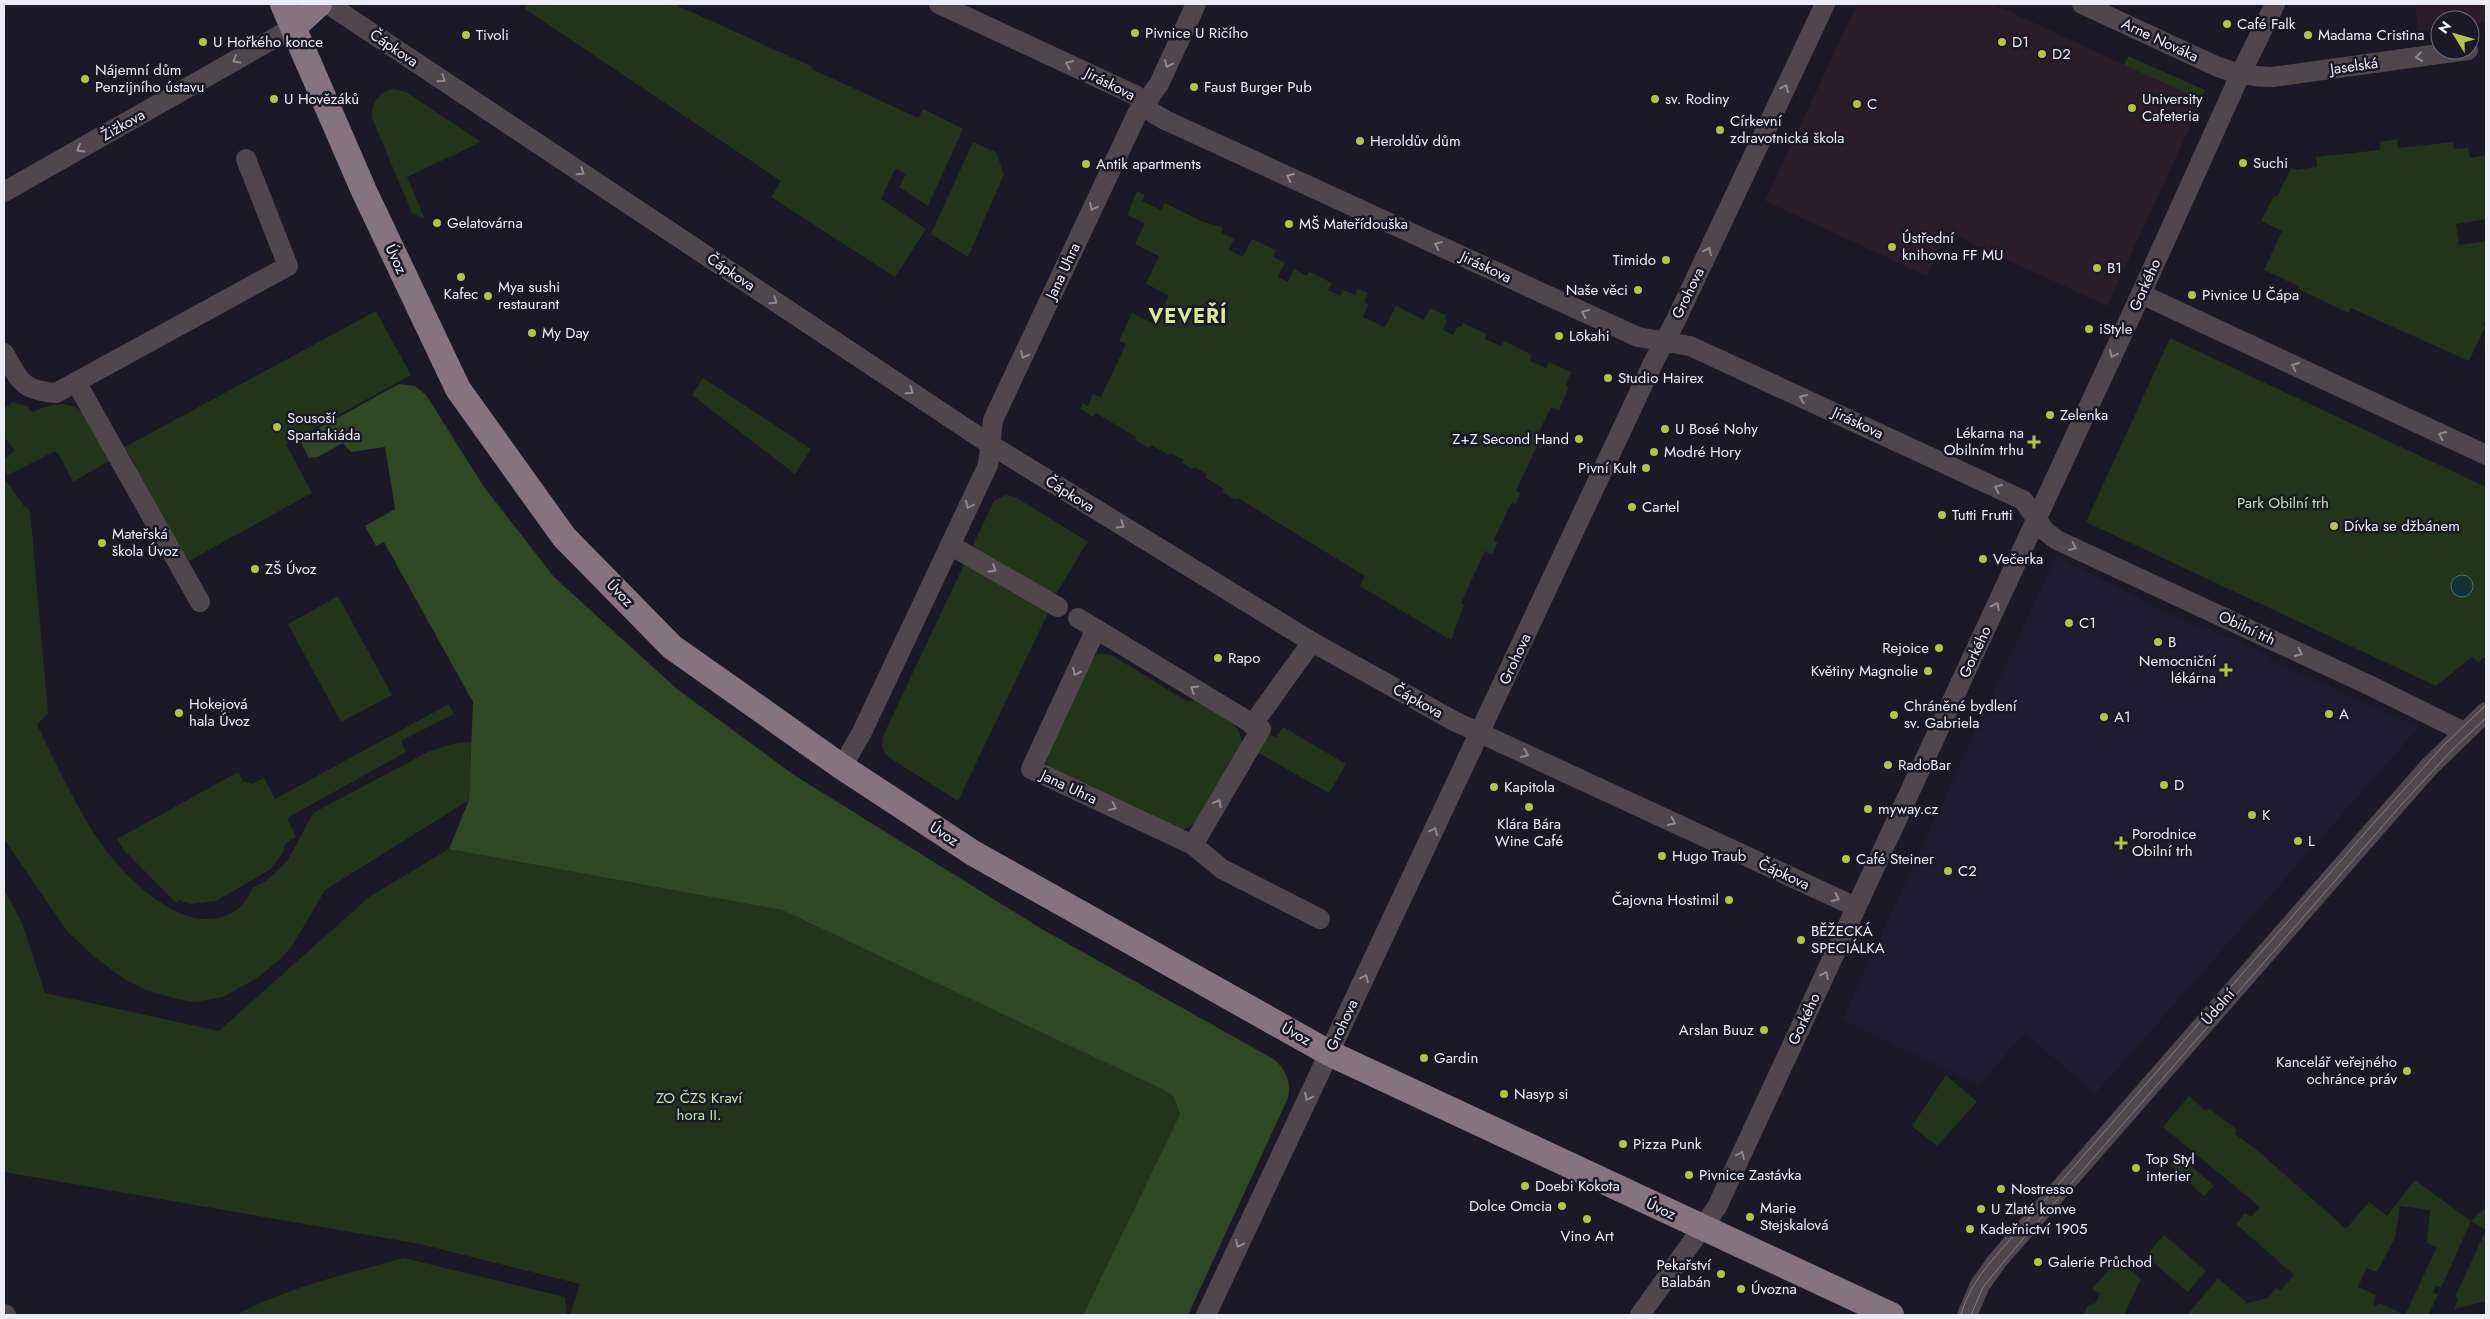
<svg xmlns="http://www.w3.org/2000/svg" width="2490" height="1319" font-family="Jost,sans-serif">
<rect width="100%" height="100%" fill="#1b1928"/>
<path fill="#1f1c32" d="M2056 556 2143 600 2144 602 2204 629 2205 627 2229 638H2234L2271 657 2270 660 2419 727 2095 1094 2025 1033 1979 1085 1842 1020Z"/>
<g fill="#2a1d29">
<path d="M1857 4H1993L2202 101 2107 306 1948 232 1927 276 1765 201Z"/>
<path d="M2415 4H2486V21L2470 24V20H2440V28L2418 31Z"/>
</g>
<g fill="#22341a">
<path d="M527 4H679L678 6 813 67 812 69 918 118 923 109 963 129 928 206 899 187 906 174 895 169 881 199 926 229 895 277 771 197 781 181 525 9Z"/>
<path d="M2128 56 2205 90 2201 100 2124 65Z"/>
<path d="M394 89 406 92 481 142 407 177 424 217 422 218 412 213 372 118C371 103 378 92 394 89Z"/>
<path d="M2397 139 2398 148 2453 142 2454 149 2468 148 2470 158 2486 155V219L2456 224 2459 245 2486 241V318L2483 325 2485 327 2469 361 2351 308 2349 313 2298 289V286L2264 270 2282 231 2261 221 2274 196 2277 197 2291 168 2296 170 2317 167 2316 157 2380 150V142Z"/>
<path d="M973 142 996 152 1004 174 968 257 931 234Z"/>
<path d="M1137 191 1145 195 1142 201 1161 210 1165 203 1201 221 1223 228 1221 233 1234 239 1229 250 1243 257 1252 239 1276 250 1273 257 1285 262 1278 277 1288 282 1294 269 1307 276 1309 272 1332 283 1328 290 1340 296 1343 290 1355 295 1358 289 1368 293 1364 302 1368 305 1363 317 1385 327 1396 306 1424 320 1430 308 1446 315 1444 319 1447 321 1443 330 1453 335 1458 326 1461 327 1463 323 1487 334 1485 339 1501 346 1504 341 1532 355 1530 361 1546 368 1549 362 1571 372 1566 385 1569 387 1559 410 1551 407 1538 434 1546 438 1541 448 1537 446 1516 491 1520 493 1516 504 1511 503 1494 540 1498 542 1492 554 1485 551 1461 603 1464 605 1451 640 1360 586 1365 576 1238 498 1236 500 1222 492 1224 489 1205 477 1207 474 1194 467 1192 469 1182 463 1184 460 1171 453 1169 455 1151 445 1149 448 1135 440 1136 437 1096 413 1093 417 1080 409 1083 403 1088 406 1093 394 1101 397 1126 344 1119 341 1132 313 1155 324 1169 295 1146 284 1159 256 1135 244 1145 223 1127 215Z"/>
<path d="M376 311 411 375 286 444 312 493 187 562 125 447Z"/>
<path d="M2170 338 2486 487V656L2478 662 2472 657 2436 686 2086 522Z"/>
<path d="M703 378 811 449 795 474 692 395Z"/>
<path d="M13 402 28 407 32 412C85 389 88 421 109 461L73 482 59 454 55 451 8 475 4 468V459L15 450 4 437V409Z"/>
<path d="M4 478 24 506 30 510 48 713 37 725C54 759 70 794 90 827 111 863 167 924 213 919 231 917 247 905 252 888L266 881 288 860 313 813 428 752 452 744 471 742 469 800 325 890 294 943 282 958 257 978 223 997 195 1002 177 999 146 990 124 979 92 955 67 931 4 839Z"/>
<path d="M1005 495 1015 497 1090 543 1086 544 1056 594 1053 615 1048 613 958 801 890 758C882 750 881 746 883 736L994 501Z"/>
<path d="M338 596 392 695 341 722 288 624Z"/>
<path d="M1098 654H1106L1113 656 1188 702 1198 699C1217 711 1243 721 1242 747L1194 825 1183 830 1048 767 1044 761 1090 660Z"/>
<path d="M449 704 454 714 401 741 406 752 287 818 296 837 285 844 283 853 271 869 216 901 191 904 179 900 176 903 123 849 117 839 238 772 243 781 252 784 264 778 275 799Z"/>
<path d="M1283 727 1346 764 1329 793 1257 752 1268 733 1276 738Z"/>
<path d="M449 849 782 910 1116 1066 1162 1089 1174 1097 1180 1114 1083 1315H570L580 1284 420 1244 4 1172V889L22 923 45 993 219 1031 369 897Z"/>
<path d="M1946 1075 1977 1102 1937 1146 1912 1126Z"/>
<path d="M2189 1096 2205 1110 2210 1109 2236 1129 2235 1134 2258 1151 2346 1229 2369 1202 2387 1216 2415 1180 2471 1221 2486 1207V1301L2454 1309 2458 1299 2455 1297 2486 1230 2471 1221 2441 1288 2436 1286 2433 1292 2438 1295 2428 1315H2405L2437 1247 2427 1243 2430 1210 2400 1206 2395 1238 2377 1272 2367 1268 2358 1287 2376 1295 2373 1304 2377 1306 2379 1303 2401 1313 2400 1315H2187L2218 1278 2247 1303 2268 1298 2276 1288 2280 1291 2294 1275 2236 1224 2245 1213 2251 1217 2260 1207 2163 1127Z"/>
<path d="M2179 1155 2214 1186 2204 1196 2170 1166Z"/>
<path d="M2164 1235 2206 1271 2188 1292 2146 1256Z"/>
<path d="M404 1258 565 1297 567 1315H236C288 1287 347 1274 404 1258Z"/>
<path d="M2118 1259 2141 1279 2124 1315H2083L2088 1305 2096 1303 2100 1294 2092 1289Z"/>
</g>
<path fill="#2e4823" d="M399 384 415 386 426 395 484 487 554 577 677 689 794 775 1040 928 1275 1060C1287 1072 1291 1081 1288 1098L1188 1315H1083L1180 1114 1174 1097 1162 1089 782 910 449 849 469 800 473 702 384 542 376 546 365 526 395 509 385 447 351 452 343 443 318 457 309 458 299 439Z"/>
<circle fill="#0e3236" stroke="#516a70" cx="2462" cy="586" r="11"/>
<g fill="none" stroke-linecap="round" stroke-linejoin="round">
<g stroke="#50474c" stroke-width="20">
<path d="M328 4 991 445 1312 642 1454 721 1856 907"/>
<path d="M939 4 1135 95 1153 113 1165 120 1638 337 1690 346 2023 500 2045 531 2057 540 2371 686 2464 732"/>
<path d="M2082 4 2218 67C2237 74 2253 77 2272 77L2468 50"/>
<path d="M4 192 294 27"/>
<path d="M2141 294 2486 455"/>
<path d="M4 353C20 381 21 390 56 393L288 266 246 159"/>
<path d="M76 382 200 602"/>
<path d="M950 545 1058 607"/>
<path d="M1078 618 1096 629"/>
<path d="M1252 725 1312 642"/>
<path d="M842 767 862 732 988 465 993 420 1137 114 1159 84 1196 4"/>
<path d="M1193 845 1261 729 1096 629 1031 769 1193 845 1222 869 1320 919"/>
<path d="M4 1314 6 1315"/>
<path d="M1206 1315 1653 363 1676 320 1825 4"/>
<path d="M1640 1315 1717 1207 2141 294 2240 75 2275 4"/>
<path d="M1967 1315 1980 1285 1997 1261 2399 801 2430 766 2486 712"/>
</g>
<g stroke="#85737d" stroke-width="26">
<path d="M283 4 364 191 458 389 564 537 672 647 842 767 973 853 1329 1053 1891 1315"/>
<path d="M294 27 319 4"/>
</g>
<g stroke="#7f7e8b" stroke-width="1">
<path d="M1961 1315C1970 1281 1995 1257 2017 1232L2372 825 2444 745 2486 705"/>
<path d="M1971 1315 1983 1287 2022 1240 2402 804 2452 750 2486 718"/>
</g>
</g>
<defs><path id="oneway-chevron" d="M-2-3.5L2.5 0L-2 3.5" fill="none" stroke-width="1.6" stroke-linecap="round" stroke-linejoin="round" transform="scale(1.25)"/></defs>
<g stroke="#8e8990">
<use href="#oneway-chevron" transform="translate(2419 57) rotate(172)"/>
<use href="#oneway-chevron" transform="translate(236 60) rotate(150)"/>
<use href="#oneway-chevron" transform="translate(1069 64) rotate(-155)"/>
<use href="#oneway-chevron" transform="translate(1168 64) rotate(114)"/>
<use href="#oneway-chevron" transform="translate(442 79) rotate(34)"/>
<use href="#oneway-chevron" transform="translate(1785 88) rotate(-65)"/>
<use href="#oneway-chevron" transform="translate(80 149) rotate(150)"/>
<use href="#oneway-chevron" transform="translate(581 172) rotate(34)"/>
<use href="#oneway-chevron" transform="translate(1290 177) rotate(-155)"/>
<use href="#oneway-chevron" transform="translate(1093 207) rotate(115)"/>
<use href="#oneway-chevron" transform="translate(1438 245) rotate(-155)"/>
<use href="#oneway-chevron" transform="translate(1708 251) rotate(-65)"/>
<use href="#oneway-chevron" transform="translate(774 301) rotate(34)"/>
<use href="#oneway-chevron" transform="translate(1585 313) rotate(-155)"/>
<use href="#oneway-chevron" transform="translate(2113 354) rotate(115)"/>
<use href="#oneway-chevron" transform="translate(1024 355) rotate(115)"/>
<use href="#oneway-chevron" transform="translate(2295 366) rotate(-155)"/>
<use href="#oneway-chevron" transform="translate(910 391) rotate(34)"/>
<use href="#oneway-chevron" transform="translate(1803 398) rotate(-155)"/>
<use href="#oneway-chevron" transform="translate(2442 435) rotate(-155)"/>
<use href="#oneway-chevron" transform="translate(1998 488) rotate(-155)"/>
<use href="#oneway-chevron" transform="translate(969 505) rotate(115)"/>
<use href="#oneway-chevron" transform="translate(1121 525) rotate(32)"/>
<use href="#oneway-chevron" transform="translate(2073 547) rotate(25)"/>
<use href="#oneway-chevron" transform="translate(993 569) rotate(30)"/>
<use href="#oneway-chevron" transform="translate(1996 606) rotate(-65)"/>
<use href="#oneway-chevron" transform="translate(2299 653) rotate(25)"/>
<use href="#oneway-chevron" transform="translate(1076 672) rotate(115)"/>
<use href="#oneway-chevron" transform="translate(1194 689) rotate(-148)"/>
<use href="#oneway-chevron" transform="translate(1525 754) rotate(25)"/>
<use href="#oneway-chevron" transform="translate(1218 803) rotate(-60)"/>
<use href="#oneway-chevron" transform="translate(1113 807) rotate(25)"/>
<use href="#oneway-chevron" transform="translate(1672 822) rotate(25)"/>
<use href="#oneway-chevron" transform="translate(1434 831) rotate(-65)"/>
<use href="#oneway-chevron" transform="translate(1836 898) rotate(24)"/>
<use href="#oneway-chevron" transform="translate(1825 975) rotate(-65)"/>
<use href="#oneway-chevron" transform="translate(1365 978) rotate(-65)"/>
<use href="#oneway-chevron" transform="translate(1308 1097) rotate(115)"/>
<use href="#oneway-chevron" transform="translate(1741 1155) rotate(-65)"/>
<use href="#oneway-chevron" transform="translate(1239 1244) rotate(115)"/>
</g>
<g fill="#b4c24a" stroke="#1b1928" stroke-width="2">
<circle cx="2227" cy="24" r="5"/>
<circle cx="1135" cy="33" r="5"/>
<circle cx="466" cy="35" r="5"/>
<circle cx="2308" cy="35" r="5"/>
<circle cx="203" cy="42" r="5"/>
<circle cx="2002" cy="42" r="5"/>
<circle cx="2042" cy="54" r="5"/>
<circle cx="85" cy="79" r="5"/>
<circle cx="1194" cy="87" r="5"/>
<circle cx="274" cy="99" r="5"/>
<circle cx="1655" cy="99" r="5"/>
<circle cx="1857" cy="104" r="5"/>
<circle cx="2132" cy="108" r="5"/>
<circle cx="1720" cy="130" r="5"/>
<circle cx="1360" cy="141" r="5"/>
<circle cx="2243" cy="163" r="5"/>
<circle cx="1086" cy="164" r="5"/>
<circle cx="437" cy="223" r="5"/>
<circle cx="1289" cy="224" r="5"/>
<circle cx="1892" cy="247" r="5"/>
<circle cx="1666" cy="260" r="5"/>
<circle cx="2097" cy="268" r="5"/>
<circle cx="461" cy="277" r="5"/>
<circle cx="1638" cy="290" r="5"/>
<circle cx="2192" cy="295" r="5"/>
<circle cx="488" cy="296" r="5"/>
<circle cx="2089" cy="329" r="5"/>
<circle cx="532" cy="333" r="5"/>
<circle cx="1559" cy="336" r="5"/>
<circle cx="1608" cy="378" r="5"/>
<circle cx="2050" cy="415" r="5"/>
<circle cx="277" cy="427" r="5"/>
<circle cx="1665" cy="429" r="5"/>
<circle cx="1579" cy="439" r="5"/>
<path d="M2031.5 434.5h5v5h5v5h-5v5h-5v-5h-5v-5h5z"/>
<circle cx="1654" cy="452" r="5"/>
<circle cx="1646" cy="468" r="5"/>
<circle cx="1632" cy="507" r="5"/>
<circle cx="1942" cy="515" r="5"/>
<circle cx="2334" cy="526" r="5"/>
<circle cx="102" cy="543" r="5"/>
<circle cx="1983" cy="559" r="5"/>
<circle cx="255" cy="569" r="5"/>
<circle cx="2069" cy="623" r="5"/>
<circle cx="2158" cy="642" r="5"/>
<circle cx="1939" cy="648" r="5"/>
<circle cx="1218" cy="658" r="5"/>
<path d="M2223.5 662.5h5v5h5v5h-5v5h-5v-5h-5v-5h5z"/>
<circle cx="1928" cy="671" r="5"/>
<circle cx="179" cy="713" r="5"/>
<circle cx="2329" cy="714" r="5"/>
<circle cx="1894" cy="715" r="5"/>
<circle cx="2104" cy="717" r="5"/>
<circle cx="1888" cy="765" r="5"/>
<circle cx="2164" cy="785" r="5"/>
<circle cx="1494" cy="787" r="5"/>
<circle cx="1529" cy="807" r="5"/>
<circle cx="1868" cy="809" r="5"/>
<circle cx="2252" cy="815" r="5"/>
<circle cx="2298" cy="841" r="5"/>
<path d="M2118.5 835.5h5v5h5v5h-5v5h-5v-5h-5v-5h5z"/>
<circle cx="1662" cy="856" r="5"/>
<circle cx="1846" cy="859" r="5"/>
<circle cx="1948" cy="871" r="5"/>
<circle cx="1729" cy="900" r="5"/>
<circle cx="1801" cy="940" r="5"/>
<circle cx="1764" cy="1030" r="5"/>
<circle cx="1424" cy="1058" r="5"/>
<circle cx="2407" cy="1071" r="5"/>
<circle cx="1504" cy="1094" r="5"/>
<circle cx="1623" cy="1144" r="5"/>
<circle cx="2136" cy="1168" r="5"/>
<circle cx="1689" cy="1175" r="5"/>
<circle cx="1525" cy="1186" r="5"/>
<circle cx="2001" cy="1189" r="5"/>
<circle cx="1562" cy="1206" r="5"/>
<circle cx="1981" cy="1209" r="5"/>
<circle cx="1750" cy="1217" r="5"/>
<circle cx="1587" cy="1219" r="5"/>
<circle cx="1970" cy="1229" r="5"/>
<circle cx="2038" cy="1262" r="5"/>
<circle cx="1721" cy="1274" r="5"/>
<circle cx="1741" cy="1289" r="5"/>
</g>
<g text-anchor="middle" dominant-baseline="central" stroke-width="5" stroke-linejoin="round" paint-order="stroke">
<g font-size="15" fill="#ececf7" stroke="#1b1928" text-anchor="start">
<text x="2237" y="24">Café Falk</text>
<text x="1145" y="33">Pivnice U Ričího</text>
<text x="476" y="35">Tivoli</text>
<text x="2318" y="35">Madama Cristina</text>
<text x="213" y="42">U Hořkého konce</text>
<text x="2012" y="42">D1</text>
<text x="2052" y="54">D2</text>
<text x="95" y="70">Nájemní dům<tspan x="95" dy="17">Penzijního ústavu</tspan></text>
<text x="1204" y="87">Faust Burger Pub</text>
<text x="284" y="99">U Hovězáků</text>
<text x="1665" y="99">sv. Rodiny</text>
<text x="2142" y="99">University<tspan x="2142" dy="17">Cafeteria</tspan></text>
<text x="1867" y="104">C</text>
<text x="1730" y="121">Církevní<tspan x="1730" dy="17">zdravotnická škola</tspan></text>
<text x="1370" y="141">Heroldův dům</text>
<text x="2253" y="163">Suchi</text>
<text x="1096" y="164">Antik apartments</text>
<text x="447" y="223">Gelatovárna</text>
<text x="1299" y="224">MŠ Mateřídouška</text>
<text x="1902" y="238">Ústřední<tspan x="1902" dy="17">knihovna FF MU</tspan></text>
<text x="1656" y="260" text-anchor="end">Timido</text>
<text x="2107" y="268">B1</text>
<text x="498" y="287">Mya sushi<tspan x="498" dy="17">restaurant</tspan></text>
<text x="1628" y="290" text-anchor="end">Naše věci</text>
<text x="461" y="294" text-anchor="middle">Kafec</text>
<text x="2202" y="295">Pivnice U Čápa</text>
<text x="2099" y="329">iStyle</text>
<text x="542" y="333">My Day</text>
<text x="1569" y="336">Lōkahi</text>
<text x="1618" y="378">Studio Hairex</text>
<text x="2060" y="415">Zelenka</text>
<text x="287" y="418">Sousoší<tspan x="287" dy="17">Spartakiáda</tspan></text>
<text x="1675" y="429">U Bosé Nohy</text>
<text x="2024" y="433" text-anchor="end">Lékarna na<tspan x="2024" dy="17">Obilním trhu</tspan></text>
<text x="1569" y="439" text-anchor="end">Z+Z Second Hand</text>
<text x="1664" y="452">Modré Hory</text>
<text x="1636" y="468" text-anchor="end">Pivní Kult</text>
<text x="1642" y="507">Cartel</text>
<text x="1952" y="515">Tutti Frutti</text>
<text x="2344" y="526">Dívka se džbánem</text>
<text x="112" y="534">Mateřská<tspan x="112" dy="17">škola Úvoz</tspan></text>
<text x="1993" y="559">Večerka</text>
<text x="265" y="569">ZŠ Úvoz</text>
<text x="2079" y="623">C1</text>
<text x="2168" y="642">B</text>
<text x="1929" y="648" text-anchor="end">Rejoice</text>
<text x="1228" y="658">Rapo</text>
<text x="2216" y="661" text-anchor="end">Nemocniční<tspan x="2216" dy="17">lékárna</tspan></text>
<text x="1918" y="671" text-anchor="end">Květiny Magnolie</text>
<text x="189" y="704">Hokejová<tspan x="189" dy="17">hala Úvoz</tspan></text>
<text x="1904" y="706">Chráněné bydlení<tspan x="1904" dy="17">sv. Gabriela</tspan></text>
<text x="2339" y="714">A</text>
<text x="2114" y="717">A1</text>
<text x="1898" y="765">RadoBar</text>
<text x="2174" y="785">D</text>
<text x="1504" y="787">Kapitola</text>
<text x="1878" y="809">myway.cz</text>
<text x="2262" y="815">K</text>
<text x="1529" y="824" text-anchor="middle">Klára Bára<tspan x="1529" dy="17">Wine Café</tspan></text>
<text x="2132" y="834">Porodnice<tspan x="2132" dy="17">Obilní trh</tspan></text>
<text x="2308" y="841">L</text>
<text x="1672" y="856">Hugo Traub</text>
<text x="1856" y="859">Café Steiner</text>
<text x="1958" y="871">C2</text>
<text x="1719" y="900" text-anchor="end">Čajovna Hostimil</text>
<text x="1811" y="931">BĚŽECKÁ<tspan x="1811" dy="17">SPECIÁLKA</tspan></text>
<text x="1754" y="1030" text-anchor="end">Arslan Buuz</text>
<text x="1434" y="1058">Gardin</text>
<text x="2397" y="1062" text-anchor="end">Kancelář veřejného<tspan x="2397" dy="17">ochránce práv</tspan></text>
<text x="1514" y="1094">Nasyp si</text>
<text x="1633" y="1144">Pizza Punk</text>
<text x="2146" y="1159">Top Styl<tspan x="2146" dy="17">interier</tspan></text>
<text x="1699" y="1175">Pivnice Zastávka</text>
<text x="1535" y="1186">Doebi Kokota</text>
<text x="2011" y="1189">Nostresso</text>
<text x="1552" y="1206" text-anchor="end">Dolce Omcia</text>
<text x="1760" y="1208">Marie<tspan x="1760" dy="17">Stejskalová</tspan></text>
<text x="1991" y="1209">U Zlaté konve</text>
<text x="1980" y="1229">Kadeřnictví 1905</text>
<text x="1587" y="1236" text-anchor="middle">Vino Art</text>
<text x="2048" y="1262">Galerie Průchod</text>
<text x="1711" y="1265" text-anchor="end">Pekařství<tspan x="1711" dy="17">Balabán</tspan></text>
<text x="1751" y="1289">Úvozna</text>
</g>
<g font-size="15" fill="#ececf7" stroke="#1b1928">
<text transform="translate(2160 40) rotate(25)">Arne Nováka</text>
<text transform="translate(394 48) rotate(34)">Čápkova</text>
<text transform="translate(2354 66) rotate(-8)">Jaselská</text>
<text transform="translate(1110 84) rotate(27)">Jiráskova</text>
<text transform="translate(123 125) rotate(-30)">Žižkova</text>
<text transform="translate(396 259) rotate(65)">Úvoz</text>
<text transform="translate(1486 267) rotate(25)">Jiráskova</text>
<text transform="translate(1063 271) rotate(-65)">Jana Uhra</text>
<text transform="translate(731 272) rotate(34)">Čápkova</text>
<text transform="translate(2145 285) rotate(-66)">Gorkého</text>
<text transform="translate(1688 293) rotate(-64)">Grohova</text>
<text transform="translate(1858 423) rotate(25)">Jiráskova</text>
<text transform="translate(1070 494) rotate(32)">Čápkova</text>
<text transform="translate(620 593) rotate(46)">Úvoz</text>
<text transform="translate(2247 628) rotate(25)">Obilní trh</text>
<text transform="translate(1975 652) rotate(-65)">Gorkého</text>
<text transform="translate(1515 659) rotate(-65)">Grohova</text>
<text transform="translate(1418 701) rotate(29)">Čápkova</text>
<text transform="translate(1069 787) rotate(25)">Jana Uhra</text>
<text transform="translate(944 834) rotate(33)">Úvoz</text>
<text transform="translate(1784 874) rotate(25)">Čápkova</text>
<text transform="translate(2218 1007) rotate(-49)">Údolní</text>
<text transform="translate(1804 1019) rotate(-65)">Gorkého</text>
<text transform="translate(1342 1025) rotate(-65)">Grohova</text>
<text transform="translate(1296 1034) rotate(29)">Úvoz</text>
<text transform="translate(1661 1209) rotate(25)">Úvoz</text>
</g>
<g font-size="15" fill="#bae8a7" stroke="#1b1928">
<text x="2283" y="503">Park Obilní trh</text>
<text x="699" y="1098">ZO ČZS Kraví<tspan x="699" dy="17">hora II.</tspan></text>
</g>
<g font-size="20" font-weight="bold" letter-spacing="1" fill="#dbe79a" stroke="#1b1928">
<text x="1188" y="316">VEVEŘÍ</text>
</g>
</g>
<rect width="2490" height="1319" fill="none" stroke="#ececf7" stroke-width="10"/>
<g transform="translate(2455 35) rotate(307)"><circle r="24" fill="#1b1928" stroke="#6f6d7b"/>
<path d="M0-4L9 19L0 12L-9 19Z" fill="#b4c24a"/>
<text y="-8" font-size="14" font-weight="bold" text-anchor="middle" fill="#ececf7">N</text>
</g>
</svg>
